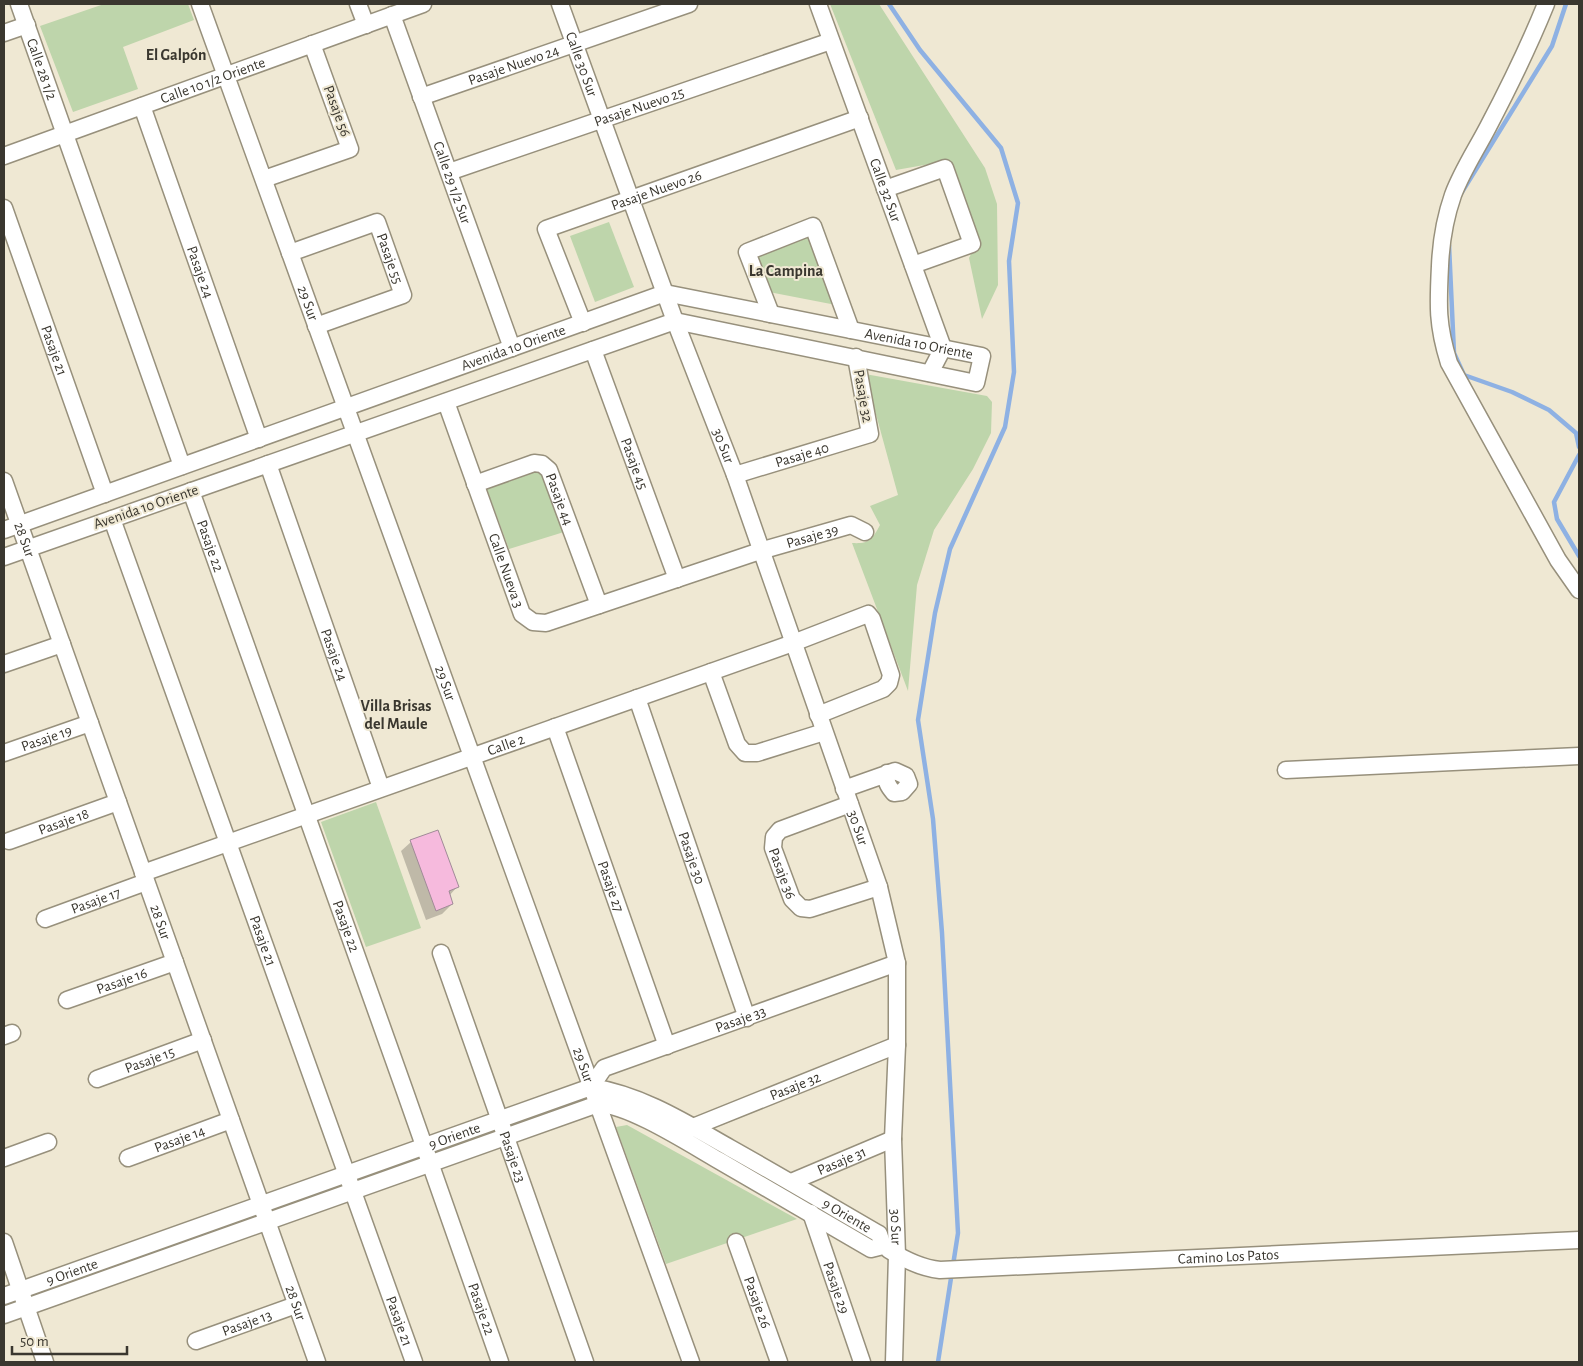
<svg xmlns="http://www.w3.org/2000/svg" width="1583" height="1366" font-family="'Alegreya Sans',sans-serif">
<rect width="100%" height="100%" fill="#efe8d3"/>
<g fill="#bed5ab">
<path d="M104 4H188L194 20 123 47 138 89 73 112 40 26Z"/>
<path d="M830 4H879L985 168 997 204 998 285 982 319 969 258 979 239 947 161 896 170Z"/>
<path d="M609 222 634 287 595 302 570 236Z"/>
<path d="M808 237 836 305 769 292 754 258Z"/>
<path d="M865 374 987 396 992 402 991 433 973 469 934 530 917 585 908 691 852 543C869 544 872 540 880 525L870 506 898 495Z"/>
<path d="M533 469 539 471 545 475 564 532 509 549 486 487Z"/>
<path d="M376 802 421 928 366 947 321 822Z"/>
<path d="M627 1125 797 1219 666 1264 616 1127Z"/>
</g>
<path fill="#0003" d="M411 842 457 887 449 896 452 904 442 914 426 920 401 851Z"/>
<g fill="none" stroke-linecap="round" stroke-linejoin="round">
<g stroke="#8eb1e3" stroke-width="4.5">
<path d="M889 4 920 50 1001 148 1018 203 1009 261 1014 372 1005 427 950 549 935 613 918 720 933 819 942 933 958 1233 938 1362"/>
<path d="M1462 192 1552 46 1566 4"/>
<path d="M1449 245 1454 353 1464 375 1512 392 1549 410 1576 433 1579 447"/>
<path d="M1579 455 1554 502 1557 519 1579 556"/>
</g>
</g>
<path fill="#f6badd" stroke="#a08b97" d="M438 830 459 887 449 891 453 904 436 911 410 840Z"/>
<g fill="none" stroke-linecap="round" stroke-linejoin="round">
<g stroke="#97907c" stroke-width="19">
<g id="minor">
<path id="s1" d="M19 4 182 466"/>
<path id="s2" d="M200 4 691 1362"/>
<path d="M358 4 366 25"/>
<path id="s3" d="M560 4 675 321 735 475 879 887 897 963V1045L893 1139 897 1255 894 1362"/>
<path id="s4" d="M818 4 943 348 930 373"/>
<path d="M1546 4C1529 46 1509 87 1488 127 1476 150 1462 171 1453 195 1445 218 1441 241 1440 266 1438 305 1437 325 1449 363L1558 560 1579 590"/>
<path id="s5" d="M392 15 512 348"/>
<path d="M4 33 27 25"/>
<path id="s6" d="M421 97 689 4"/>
<path id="s7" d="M142 106 259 439"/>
<path id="s8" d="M4 156 423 4"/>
<path id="s9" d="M449 172 831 41"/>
<path d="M264 179 350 149 312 44"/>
<path d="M885 189 945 168 972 244 913 265"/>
<path id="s10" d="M4 208 105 494"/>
<path id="s11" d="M290 253 377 222 403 295 316 326"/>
<path d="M771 314 747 252 813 226 851 330"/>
<path id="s12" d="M583 323 546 229 860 118"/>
<path id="s13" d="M593 350 677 579"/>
<path id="s14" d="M446 402 522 614 533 622 546 623 760 551 851 525 865 532"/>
<path id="s15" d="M268 464 381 788"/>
<path id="s16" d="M735 475 870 434 856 357"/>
<path id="s17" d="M4 481 317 1362"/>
<path id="s18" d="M475 484 534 463 542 464 549 470 599 605"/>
<path id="s19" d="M191 491C294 782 399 1071 500 1362"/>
<path id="s20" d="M112 519 414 1362"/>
<path id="s21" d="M4 530 665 293 982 356 976 383 675 321 4 557"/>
<path d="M4 664 62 644"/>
<path d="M711 672 737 744 745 753H757L824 732"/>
<path id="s22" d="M637 698 747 1018"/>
<path id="s23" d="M555 727 667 1046"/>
<path id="s24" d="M4 753 90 723"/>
<path d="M1286 770 1579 756"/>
<path d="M844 789 895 771 906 776 909 784 902 792 894 793C888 786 885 781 887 773"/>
<path id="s25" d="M850 804 780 830 774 837 773 848 792 899 801 908 810 909 879 887"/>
<path id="s26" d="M9 841 118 802"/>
<path id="s27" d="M143 873 793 643 868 614 872 619 891 675 889 683 883 689 818 715"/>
<path id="s28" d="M45 919 146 882"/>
<path id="s29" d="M441 953 585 1362"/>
<path id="s30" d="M67 1000 175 962"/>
<path d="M4 1036 12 1033"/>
<path id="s31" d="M97 1079 203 1040"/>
<path id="s32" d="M591 1087 604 1068 897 963"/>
<path id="s33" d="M693 1127 897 1045"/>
<path d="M4 1158 48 1142"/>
<path id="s34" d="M128 1158 231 1120"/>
<path id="s35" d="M791 1182 893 1139"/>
<path id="s36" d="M811 1213 862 1362"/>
<path d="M4 1242 45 1362"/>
<path id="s37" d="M736 1242 779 1362"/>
<path id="s38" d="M889 1250C905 1260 921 1268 940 1270L1579 1240"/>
<path id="s39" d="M4 1296 591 1087C642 1095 686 1123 730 1148 780 1176 829 1205 879 1234L883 1246 871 1249C820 1219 769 1190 718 1160 690 1144 628 1104 598 1104L4 1315"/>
<path id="s40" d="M196 1341 296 1305"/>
</g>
</g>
<use href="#minor" stroke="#fff" stroke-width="16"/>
</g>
<g text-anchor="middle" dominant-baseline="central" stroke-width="4" stroke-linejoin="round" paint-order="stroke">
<g font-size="15" fill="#3a372f" stroke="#efe8d3">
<text stroke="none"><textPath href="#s3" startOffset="64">Calle 30 Sur</textPath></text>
<text stroke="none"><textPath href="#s6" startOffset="98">Pasaje Nuevo 24</textPath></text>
<text stroke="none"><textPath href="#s1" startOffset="69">Calle 28 1/2</textPath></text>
<text stroke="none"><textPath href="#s8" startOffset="222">Calle 10 1/2 Oriente</textPath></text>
<text stroke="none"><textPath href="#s9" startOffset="201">Pasaje Nuevo 25</textPath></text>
<text transform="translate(337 111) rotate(70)">Pasaje 56</text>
<text stroke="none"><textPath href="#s5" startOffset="178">Calle 29 1/2 Sur</textPath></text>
<text stroke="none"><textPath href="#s4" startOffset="198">Calle 32 Sur</textPath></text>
<text stroke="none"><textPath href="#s12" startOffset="218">Pasaje Nuevo 26</textPath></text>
<text stroke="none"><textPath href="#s11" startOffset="131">Pasaje 55</textPath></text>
<text stroke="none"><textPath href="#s7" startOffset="176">Pasaje 24</textPath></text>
<text stroke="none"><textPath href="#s2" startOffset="318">29 Sur</textPath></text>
<text stroke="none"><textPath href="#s21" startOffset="961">Avenida 10 Oriente</textPath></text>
<text stroke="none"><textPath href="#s21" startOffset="541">Avenida 10 Oriente</textPath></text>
<text stroke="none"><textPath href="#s10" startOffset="151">Pasaje 21</textPath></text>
<text transform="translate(863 396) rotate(80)">Pasaje 32</text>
<text stroke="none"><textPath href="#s3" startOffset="471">30 Sur</textPath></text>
<text stroke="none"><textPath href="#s16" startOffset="70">Pasaje 40</textPath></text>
<text stroke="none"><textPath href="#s13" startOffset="121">Pasaje 45</textPath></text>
<text stroke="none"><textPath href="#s18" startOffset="111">Pasaje 44</textPath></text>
<text transform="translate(146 507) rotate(-19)">Avenida 10 Oriente</text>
<text stroke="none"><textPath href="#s14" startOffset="532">Pasaje 39</textPath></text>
<text stroke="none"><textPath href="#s17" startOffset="62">28 Sur</textPath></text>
<text stroke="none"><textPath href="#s19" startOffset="58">Pasaje 22</textPath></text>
<text stroke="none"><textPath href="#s14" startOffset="179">Calle Nueva 3</textPath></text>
<text stroke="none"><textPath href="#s15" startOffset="202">Pasaje 24</textPath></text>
<text stroke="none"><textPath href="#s2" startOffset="722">29 Sur</textPath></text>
<text stroke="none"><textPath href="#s24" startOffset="45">Pasaje 19</textPath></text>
<text stroke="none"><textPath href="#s27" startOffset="385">Calle 2</textPath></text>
<text stroke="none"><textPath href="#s26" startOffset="58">Pasaje 18</textPath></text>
<text stroke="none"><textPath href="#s3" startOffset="876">30 Sur</textPath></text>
<text stroke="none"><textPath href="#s22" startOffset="169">Pasaje 30</textPath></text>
<text stroke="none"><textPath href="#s25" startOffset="122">Pasaje 36</textPath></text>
<text stroke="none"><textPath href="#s23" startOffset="169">Pasaje 27</textPath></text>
<text stroke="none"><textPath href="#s28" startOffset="54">Pasaje 17</textPath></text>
<text stroke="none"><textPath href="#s17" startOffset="468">28 Sur</textPath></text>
<text stroke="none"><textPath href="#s19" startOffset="462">Pasaje 22</textPath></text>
<text stroke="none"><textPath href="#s20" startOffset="448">Pasaje 21</textPath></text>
<text stroke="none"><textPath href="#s30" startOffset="58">Pasaje 16</textPath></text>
<text stroke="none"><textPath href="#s32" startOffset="168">Pasaje 33</textPath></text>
<text stroke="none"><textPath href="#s31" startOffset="56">Pasaje 15</textPath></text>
<text stroke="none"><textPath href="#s2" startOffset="1128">29 Sur</textPath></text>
<text stroke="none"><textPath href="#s33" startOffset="110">Pasaje 32</textPath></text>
<text stroke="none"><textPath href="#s39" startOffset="478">9 Oriente</textPath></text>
<text stroke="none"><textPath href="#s34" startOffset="55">Pasaje 14</textPath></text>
<text stroke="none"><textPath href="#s29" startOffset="216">Pasaje 23</textPath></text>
<text stroke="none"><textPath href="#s35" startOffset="55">Pasaje 31</textPath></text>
<text stroke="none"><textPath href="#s39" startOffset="911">9 Oriente</textPath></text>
<text stroke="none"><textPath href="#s3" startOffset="1281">30 Sur</textPath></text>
<text stroke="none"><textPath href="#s38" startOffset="344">Camino Los Patos</textPath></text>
<text stroke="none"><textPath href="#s39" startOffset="72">9 Oriente</textPath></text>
<text stroke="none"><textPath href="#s36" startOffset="79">Pasaje 29</textPath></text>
<text stroke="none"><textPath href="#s37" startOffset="64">Pasaje 26</textPath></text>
<text stroke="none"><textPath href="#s17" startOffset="872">28 Sur</textPath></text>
<text stroke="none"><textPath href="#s19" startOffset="868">Pasaje 22</textPath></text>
<text stroke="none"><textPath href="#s20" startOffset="852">Pasaje 21</textPath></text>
<text stroke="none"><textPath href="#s40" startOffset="54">Pasaje 13</textPath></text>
</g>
<g font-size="16" font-weight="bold" fill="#3a372f" stroke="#efe8d3">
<text x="176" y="55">El Galpón</text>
<text x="786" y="271">La Campina</text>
<text x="396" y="706">Villa Brisas<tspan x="396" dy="18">del Maule</tspan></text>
</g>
</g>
<rect width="1583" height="1366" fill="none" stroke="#3a372f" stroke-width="10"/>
<path d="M12 1346v8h115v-8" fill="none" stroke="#3a372f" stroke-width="2.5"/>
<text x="20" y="1346" font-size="15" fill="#3a372f" stroke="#efe8d3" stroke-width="4" paint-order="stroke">50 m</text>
</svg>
